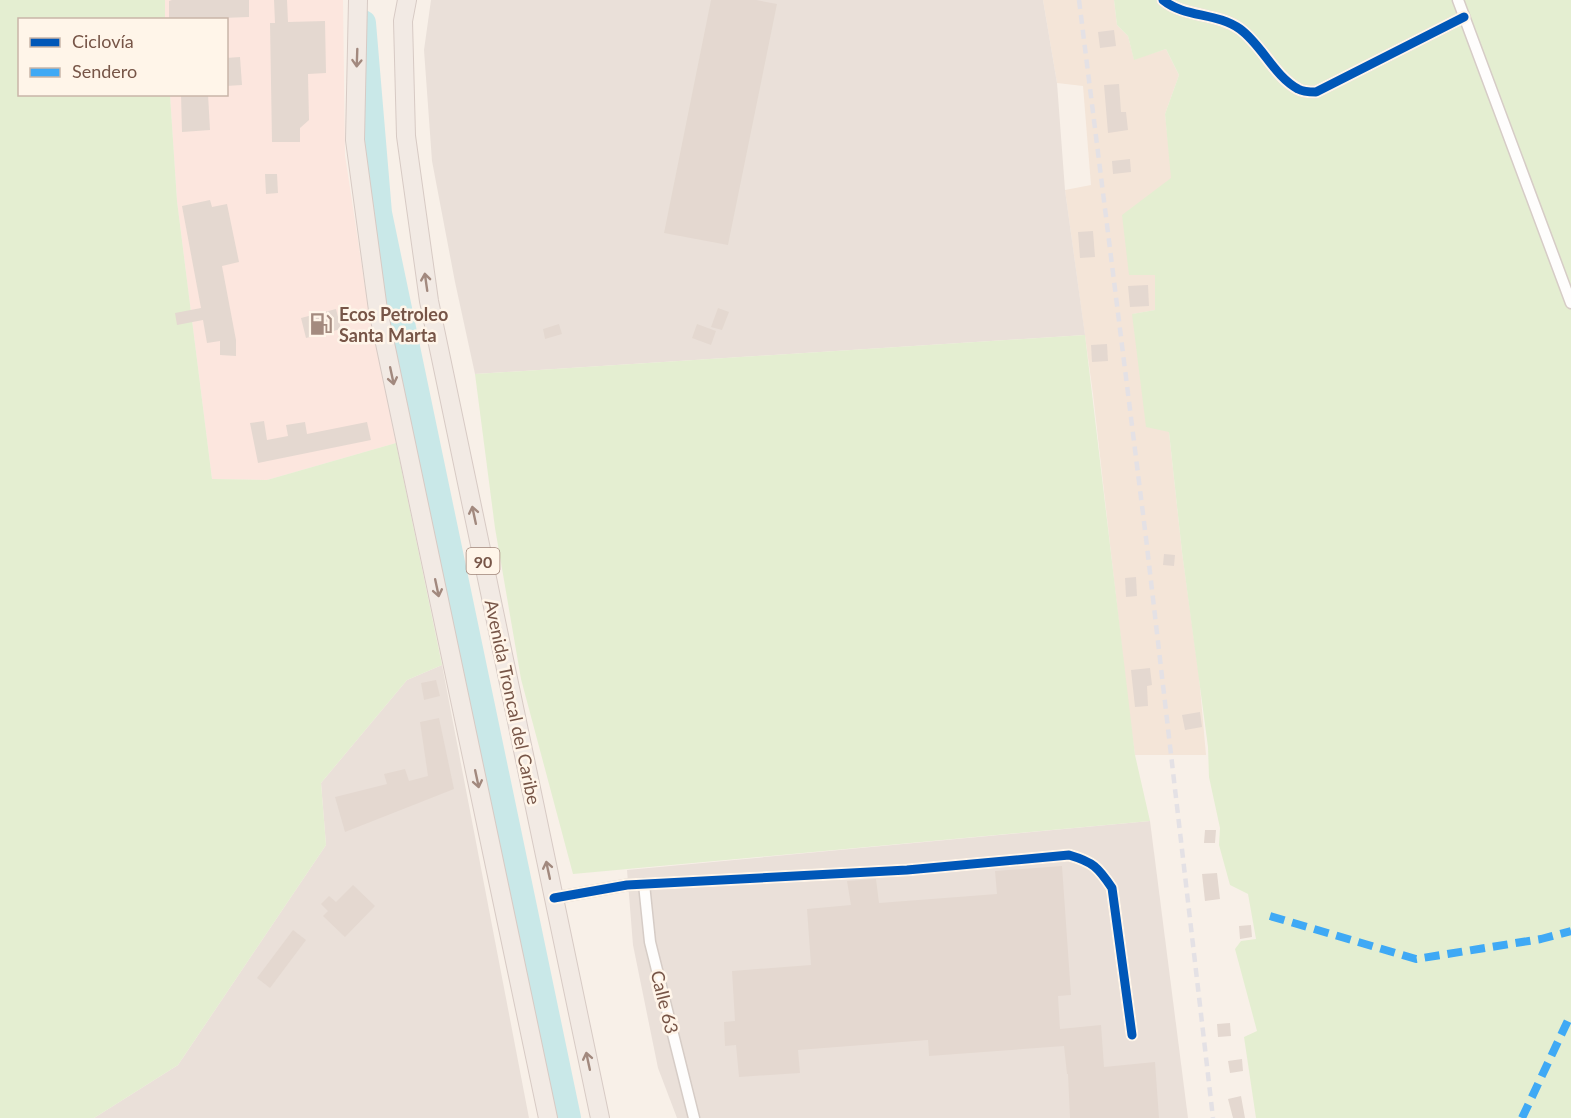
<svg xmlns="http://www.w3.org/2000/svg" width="1571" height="1118" font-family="Lato,sans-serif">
<rect width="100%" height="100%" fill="#f8f0e8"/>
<path fill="#f4e5d8" d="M1043 0H1114L1117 25 1128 36 1134 59 1166 49 1179 75 1165 114 1172 178 1155 274V310L1133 314 1169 432 1182 552 1199 676 1206 755H1135L1129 712 1093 394 1065 190 1091 185 1083 86 1057 83Z"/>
<path fill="#fce6de" d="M165 0H343L345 155 368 306 396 443 267 480 212 479 177 201 170 95 226 94V20H165Z"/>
<g fill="#eae0d9">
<path d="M431 0H1043L1057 83 1065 190 1085 335 475 374 455 282 432 161 424 50Z"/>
<path d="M442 665 529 1118H94L178 1065 326 845 321 783 407 680Z"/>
<path d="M1150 821 1188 1118H677L658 1068 633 945 627 870Z"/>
</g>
<g fill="#e4eed1">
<path d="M0 0H165V19L20 20V94L170 95 177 201 212 479 267 480 396 443 442 665 407 680 321 783 326 845 178 1065 94 1118H0Z"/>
<path d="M1114 0H1571V1118H1256L1244 1037 1257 1031 1235 949 1241 941 1256 939 1248 894 1230 885 1219 845 1220 828 1209 777 1208 747 1182 552 1169 432 1146 427 1132 314 1155 310V275H1129L1122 215 1171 178 1165 114 1179 75 1166 49 1134 60 1128 36 1117 25Z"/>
<path d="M1085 335 1135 755 1150 821 573 874 521 679 495 528 475 374Z"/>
</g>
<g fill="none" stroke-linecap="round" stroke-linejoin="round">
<path stroke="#c9e8e8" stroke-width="26" d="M363 23 379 213 568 1118"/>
</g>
<g fill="#e4d8d0">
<path d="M172 0H249V17L169 20V1Z"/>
<path d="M274 0H287L288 22 325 21 326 73 308 74 309 120 300 128V142H272L270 23H275Z"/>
<path d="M711 0H756L777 4 728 245 664 233Z"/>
<path d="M1114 30 1116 46 1100 48 1098 32Z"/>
<path d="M240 57 242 85 226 86V58Z"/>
<path d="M1119 84 1121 112H1126L1128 130 1108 133 1104 85Z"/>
<path d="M181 94H208L210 130 182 132Z"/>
<path d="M1130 159 1131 172 1113 174 1112 161Z"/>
<path d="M265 174H277L278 193 266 194Z"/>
<path d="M210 200 212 207 227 204 239 262 222 266 236 340V356L220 355V341L207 343 203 320 177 325 175 313 201 308 182 206Z"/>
<path d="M1093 231 1095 257 1080 258 1078 232Z"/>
<path d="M1148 285 1149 306 1130 307 1128 286Z"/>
<path d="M718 308 729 312 722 330 711 327Z"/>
<path d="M336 309 341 329 306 338 301 318Z"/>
<path d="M559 324 562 334 545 339 543 329Z"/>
<path d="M697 324 716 331 711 345 692 338Z"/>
<path d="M1107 344 1108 361 1092 362 1091 345Z"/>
<path d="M264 421 267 440 288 436 286 425 305 422 307 434 367 422 371 440 258 463 250 423Z"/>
<path d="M1164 554 1175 555 1174 566 1163 565Z"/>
<path d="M1136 577 1137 596 1126 597 1125 578Z"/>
<path d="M1150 668 1152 685 1147 686 1148 706 1135 707 1131 670Z"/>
<path d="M436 680 440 696 424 700 421 683Z"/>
<path d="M1200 712 1202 727 1185 730 1182 715Z"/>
<path d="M439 718 454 789 345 832 335 797 387 784 384 774 405 769 409 781 428 776 420 722Z"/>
<path d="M1205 830H1216L1215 843H1204Z"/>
<path d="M1062 866 1071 995 1058 996 1060 1029 1101 1025 1104 1067 1155 1062 1159 1118H1070L1068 1074H1067L1064 1046 929 1056 928 1040 798 1050 800 1073 739 1077 736 1045 725 1046 724 1022 735 1021 732 971 811 965 807 909 851 905 847 881 876 879 879 903 997 894 995 871Z"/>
<path d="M1217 873 1220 899 1205 901 1202 874Z"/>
<path d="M353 885 375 906 345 937 323 916 328 911 321 904 329 896 336 902Z"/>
<path d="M1251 925 1252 937 1240 939 1239 926Z"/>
<path d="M293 930 306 940 270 988 257 978Z"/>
<path d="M1230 1023 1231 1036 1218 1037 1217 1024Z"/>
<path d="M1242 1059 1243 1071 1230 1073 1228 1061Z"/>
<path d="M1241 1096 1245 1118H1233L1228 1099Z"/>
</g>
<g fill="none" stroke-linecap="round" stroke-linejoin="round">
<g stroke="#d6ccc6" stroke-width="13">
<g id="minor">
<path d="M1163 0C1185 18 1216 12 1240 29 1262 45 1274 76 1298 89 1303 92 1311 92 1316 92L1464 17"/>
<path d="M1458 0 1571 303"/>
<path d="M644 884 650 942 694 1118"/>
<path d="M554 898 627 885 907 870 1069 855C1093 862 1098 867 1112 888L1132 1035"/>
</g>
</g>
<g stroke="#d7cac4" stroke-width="20">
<g id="trunk">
<path d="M358 0 355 140 378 310 548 1118"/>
<path d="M407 0 403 21 406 136 429 301 600 1118"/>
</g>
</g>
<use href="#minor" stroke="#fefdfc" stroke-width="10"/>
<use href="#trunk" stroke="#f2eae4" stroke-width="18"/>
<path stroke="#e4e1e5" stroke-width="4.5" stroke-dasharray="9 6" stroke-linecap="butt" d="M1079 0 1146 538 1213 1118"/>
<g stroke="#3fa9f5" stroke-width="8" stroke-dasharray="15 8" stroke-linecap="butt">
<path d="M1270 916 1416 959 1541 939 1571 931"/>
<path d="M1522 1118 1571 1014"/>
</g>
<g stroke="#fff5e9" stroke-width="13">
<g id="cycleway">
<path d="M1163 0C1185 18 1216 12 1240 29 1262 45 1274 76 1298 89 1303 92 1311 92 1316 92L1464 17"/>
<path d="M554 898 627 885 907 870 1069 855C1093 862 1098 867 1112 888L1132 1035"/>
</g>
</g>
<use href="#cycleway" stroke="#0057b8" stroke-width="9"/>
</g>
<defs><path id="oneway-shaft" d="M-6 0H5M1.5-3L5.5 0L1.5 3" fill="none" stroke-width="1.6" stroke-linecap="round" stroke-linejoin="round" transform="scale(1.5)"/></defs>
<g stroke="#a2897e">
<use href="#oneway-shaft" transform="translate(357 58) rotate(92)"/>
<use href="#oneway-shaft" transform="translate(426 282) rotate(-98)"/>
<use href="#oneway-shaft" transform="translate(392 376) rotate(78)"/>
<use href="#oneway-shaft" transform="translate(474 515) rotate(-102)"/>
<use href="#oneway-shaft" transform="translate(437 588) rotate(78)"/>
<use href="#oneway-shaft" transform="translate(477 779) rotate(78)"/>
<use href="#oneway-shaft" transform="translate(548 870) rotate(-102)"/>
<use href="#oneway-shaft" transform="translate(588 1061) rotate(-102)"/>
</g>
<defs>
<g id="fuel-bare" transform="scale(1.8)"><path d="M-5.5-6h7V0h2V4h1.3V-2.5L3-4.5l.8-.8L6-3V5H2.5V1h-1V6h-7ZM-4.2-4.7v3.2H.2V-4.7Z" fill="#a48b7f" stroke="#fff5e9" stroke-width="2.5" paint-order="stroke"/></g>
</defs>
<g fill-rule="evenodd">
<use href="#fuel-bare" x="321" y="324"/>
</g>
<g text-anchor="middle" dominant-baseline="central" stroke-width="5" stroke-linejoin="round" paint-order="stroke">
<rect fill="#fff5e9" stroke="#a08578" stroke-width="1.5" x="466.5" y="548" width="33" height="26" rx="4.5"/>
<g font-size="16" font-weight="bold" fill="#775547">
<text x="483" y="561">90</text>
</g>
<g font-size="18" font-weight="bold" fill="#775547" stroke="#fff5e9" text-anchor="start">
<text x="339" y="314">Ecos Petroleo<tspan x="339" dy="21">Santa Marta</tspan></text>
</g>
<g font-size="18" fill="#775547" stroke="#fff5e9">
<text transform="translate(513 702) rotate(78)">Avenida Troncal del Caribe</text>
<text transform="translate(665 1002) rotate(76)">Calle 63</text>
</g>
</g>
<rect x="18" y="18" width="210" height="78" fill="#fff5e9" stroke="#c9b5a8" stroke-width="1.5"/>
<rect x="30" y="38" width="30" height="9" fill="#0057b8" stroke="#c9b5a8" stroke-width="1.5"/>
<text x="72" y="48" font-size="18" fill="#775547">Ciclovía</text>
<rect x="30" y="68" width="30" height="9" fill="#3fa9f5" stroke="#c9b5a8" stroke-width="1.5"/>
<text x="72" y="78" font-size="18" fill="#775547">Sendero</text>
</svg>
